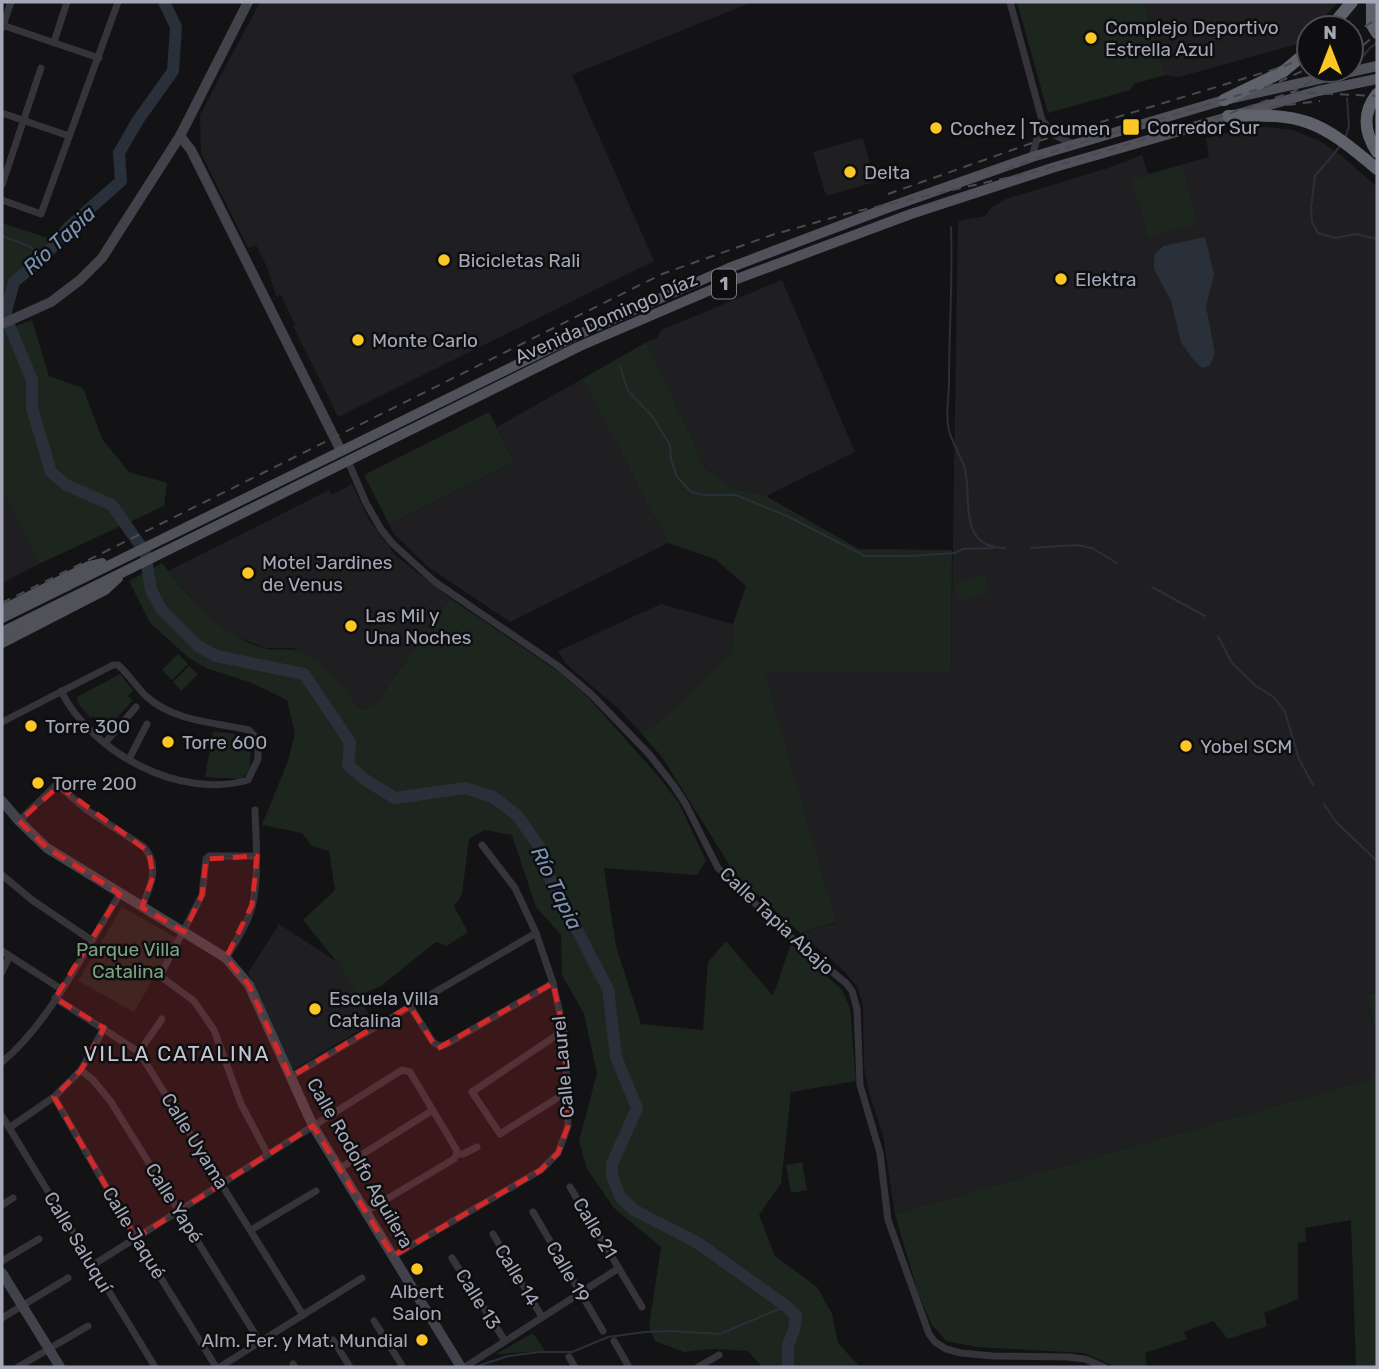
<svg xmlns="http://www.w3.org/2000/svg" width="1379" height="1369" font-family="Rubik,sans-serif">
<rect width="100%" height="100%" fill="#131315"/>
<g fill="#1f1f22">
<path d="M260 2H752L572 75 654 261 338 417 293 326 295 325 281 295 276 296 267 267 256 245 248 248 201 153 200 115Z"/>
<path d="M1144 2H1338L1315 28H1309V34L1301 43 1179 77 1165 75Z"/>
<path d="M1267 127 1293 130 1320 141 1342 156 1377 187V992L1366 995 1377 1033V1077L895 1214 883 1135 869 1093 864 1067 863 1005 858 988 844 971 800 933 835 923 763 671 951 670 958 221 985 216 992 207 1006 199 1108 168 1142 155 1148 174 1209 157 1206 138 1244 129Z"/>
<path d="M863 138 875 182 826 196 813 152Z"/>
<path d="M782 280 855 452 766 496 735 489 706 469 647 342 658 337 661 330Z"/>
<path d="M582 379 668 543 510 622 427 566 393 533 389 524 514 462 497 427Z"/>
<path d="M352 484 369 520 396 556 450 598 376 703 362 710 312 657 292 648H265L235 636 207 616 168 571 329 490 332 495Z"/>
<path d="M2 490 39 564 2 583Z"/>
<path d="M661 604 733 624 732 652 660 721 641 733 619 709 566 664 558 651Z"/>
<path d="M279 924 337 962 374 1022 293 1070 248 973Z"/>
</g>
<g fill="#1d251f">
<path d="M1017 2H1144L1165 75 1134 84 1130 90 1048 113Z"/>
<path d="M1182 166 1197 224 1148 237 1132 179Z"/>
<path d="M2 223 54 240 10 286 2 312Z"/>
<path d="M32 320 49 376 83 388 102 439 129 472 167 483 164 506 39 564 2 490V331Z"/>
<path d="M647 342 706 469 735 489 766 496 859 549 952 550 951 671H764L836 922 800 933 735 874 662 757 641 733 660 721 732 652 733 624 746 586 715 559 668 543 582 379Z"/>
<path d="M489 412 514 462 389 524 364 475Z"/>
<path d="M162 563C189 597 219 635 263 648 280 652 291 645 310 656 325 665 348 696 362 710L376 703 450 598 559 672 587 696 659 777 679 803 706 861 697 875 604 868 616 946 641 1024 703 1030 708 962 726 941 773 996 791 944 842 990 850 1008 856 1081 791 1092 781 1183 759 1215 775 1256 817 1287 832 1314 838 1343 860 1367H762L748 1351 713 1349 684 1352 655 1341 649 1326 661 1247 614 1208 587 1169 579 1141 597 1073 584 1014 562 975 561 935 536 907 512 835 485 830 469 839 462 895 454 906 468 932 447 946 436 942 381 986 358 996 337 962 303 920 335 890 329 851 312 846 302 833 262 825 288 761 295 733 287 700 252 683 206 668 189 658 150 623 129 581Z"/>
<path d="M985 574 990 593 959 601 954 583Z"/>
<path d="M178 654 188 664 172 680 162 670Z"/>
<path d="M189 666 198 674 181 691 173 682Z"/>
<path d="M120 674 133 690 128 696 133 700 107 729 93 716 90 718 78 703 77 697Z"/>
<path d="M213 732 230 733 251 739 250 768 243 779 205 777Z"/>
<path d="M122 907 177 938 134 1012 78 981Z"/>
<path d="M1377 992V1033L1366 995Z"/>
<path d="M1377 1077V1367H1356L1351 1220 1305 1228 1306 1242 1298 1243V1299L1264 1313 1267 1326 1228 1339 1213 1321 1184 1332 1187 1339 1145 1353 1147 1367H1116L1084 1353 977 1347 946 1341 932 1325 918 1293 895 1214Z"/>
<path d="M802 1162 807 1190 791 1193 786 1165Z"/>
<path d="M533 1333 545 1351 496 1354Z"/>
</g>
<path fill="#293039" d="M1205 237 1214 274 1206 306 1215 354 1209 366 1202 368 1192 358 1181 342 1171 301 1154 269V261L1155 254 1163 246Z"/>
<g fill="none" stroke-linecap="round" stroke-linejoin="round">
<g stroke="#293039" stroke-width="2">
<path d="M1356 64 1370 48 1377 43"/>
<path d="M1345 138 1349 127 1347 98"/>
<path d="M1341 145 1315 176 1311 208 1312 222 1318 233 1335 238 1356 234 1377 239"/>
<path d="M951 227C953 279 949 330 949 382 949 396 945 415 949 430 952 443 961 456 965 469 972 502 958 547 1005 548"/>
<path d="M2 236 31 247 43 258"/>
<path d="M620 366 628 391 652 416 670 445 671 459 677 477 691 492 704 495H736L787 516 865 556H911L955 553 963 549 993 548"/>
<path d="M1031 548 1077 545 1092 548 1117 563"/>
<path d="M1152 587 1205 616"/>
<path d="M1218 636 1232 663 1256 686 1275 698 1285 712 1299 759 1313 785"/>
<path d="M1324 804 1336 822 1377 861"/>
<path d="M478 1366 508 1356 540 1352H572L608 1337 645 1332 671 1331 720 1334 786 1306"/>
</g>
<path stroke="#293039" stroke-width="12" d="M164 2 176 27 173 71 138 120 119 153 121 181 69 227 43 258 14 282 5 315 32 380V408L51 472 66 485 112 505 145 552 151 590 161 609 198 646 216 656 304 674 350 742 348 765 367 781 395 798 465 788 493 797 517 815 541 849 545 869 608 989 616 1057 637 1108 612 1164V1176L621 1198 634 1210 698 1243 786 1306 796 1316 794 1330 788 1345V1367"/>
<g stroke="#34343a" stroke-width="7">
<path d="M1010 2 1042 120 1055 135 1073 144"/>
<path d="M2 25 99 58"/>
<path d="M2 28 11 2"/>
<path d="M54 42 67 2"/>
<path d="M2 113 69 136"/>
<path d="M1032 157 1042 120"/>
<path d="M2 185 41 68"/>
<path d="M2 200 41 214 118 2"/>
<path d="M348 461 366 503 381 529 392 543 435 582 558 666 591 694 649 754 674 786 685 803 718 868 787 934 847 984 852 991 857 1009 860 1085 880 1153 888 1220 929 1334 935 1342 946 1349 961 1353 993 1356 1068 1357 1085 1359 1104 1367"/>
<path d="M2 722 113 665H118C129 674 136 687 147 697 176 722 213 722 249 730L258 740V759L248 780C180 800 92 753 61 691"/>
<path d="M105 743 136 707"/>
<path d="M129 759 147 724"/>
<path d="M19 821 55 786H59L87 810 144 847C160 866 151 886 142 906"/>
<path d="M257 856H209L206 859 202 895 160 976 194 1001 214 1030 241 1104 267 1153"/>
<path d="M2 875 32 900 91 940"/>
<path d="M2 951 61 989"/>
<path d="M226 958C236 941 249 922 253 903 259 873 256 841 255 810"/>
<path d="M2 972 9 957"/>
<path d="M55 998 139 1052 303 1315"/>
<path d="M410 1006 433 1042 439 1046 445 1045 553 983"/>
<path d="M563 1031 472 1092 500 1134 567 1092"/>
<path d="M139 1052 162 1019"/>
<path d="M2 1062C50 1023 86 947 120 894"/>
<path d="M81 1070 93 1080 111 1102 260 1342"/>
<path d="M290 1077 536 933"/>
<path d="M54 1097 136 1238 216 1367"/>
<path d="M2 1116 155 1367"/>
<path d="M9 1128 54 1097 81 1070 104 1028"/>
<path d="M339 1169 433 1110"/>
<path d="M570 1187 642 1307"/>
<path d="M2 1205 13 1198"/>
<path d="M365 1212 454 1159 457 1154H463L477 1147"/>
<path d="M533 1212 603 1331"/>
<path d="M251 1230 316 1191"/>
<path d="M493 1234 542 1317"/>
<path d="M393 1256 541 1170 558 1153 568 1126 565 1036 553 983 536 933 515 888 482 845"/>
<path d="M452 1258 505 1341"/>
<path d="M2 1261 39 1239"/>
<path d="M93 1265 402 1070 410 1072 456 1149 457 1154"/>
<path d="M2 1318 68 1278"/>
<path d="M374 1321 403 1367"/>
<path d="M333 1340 350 1367"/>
<path d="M614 1341 629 1367"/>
<path d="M569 1357 575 1367"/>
<path d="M293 1364 295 1367"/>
<path d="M18 1367 88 1326"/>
<path d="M220 1367 362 1278"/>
<path d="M465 1367 619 1268"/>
<path d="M698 1367 719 1355"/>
</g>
<g stroke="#42434a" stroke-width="10">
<path d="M180 136 191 150 341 451"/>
<path d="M2 324 51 302 80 280 102 258 180 136 248 2"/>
<path d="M2 801 19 821 47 848 226 958 249 985 313 1126 461 1367"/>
<path d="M2 1273 60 1367"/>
</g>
<g stroke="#505159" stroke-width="10">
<path d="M2 610 89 566 102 563"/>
<path d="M2 618 575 336 729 268 887 208 1032 157 1224 100 1377 66"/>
<path d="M2 632 580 346 734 280 911 214 1055 167 1318 91 1377 79"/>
<path d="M2 643 105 590 118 578"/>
</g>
<g stroke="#60626b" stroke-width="12">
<path d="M1372 2V25L1377 33"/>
<path d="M1330 28 1352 2"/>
<path d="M1377 94C1362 113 1364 132 1377 152"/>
<path d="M1224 100 1284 71 1309 50"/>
<path d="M1228 116C1305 113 1319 120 1377 169"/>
</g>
<g stroke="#494a51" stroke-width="2" stroke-dasharray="9 7" stroke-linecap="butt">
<path d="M1351 35 1377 19"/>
<path d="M1351 56 1377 33"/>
<path d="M1292 92 1377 96"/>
<path d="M1271 107 1320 101"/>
<path d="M1005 170 1061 149 1272 85 1309 68"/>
<path d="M888 194 1032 143 1282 67 1309 56"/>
<path d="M2 603 662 274 772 235 849 213 1042 170 1216 118 1292 92 1331 70"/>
</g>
</g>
<path fill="#d62828" fill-opacity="0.2" stroke="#d62828" stroke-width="5" stroke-dasharray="14 9" stroke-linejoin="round" d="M59 786 149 852 153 877 142 907 184 932 202 895 206 859 257 856 252 905 226 958 249 985 290 1077 410 1006 437 1049 553 983 565 1036 568 1126 558 1153 541 1170 393 1256 313 1126 136 1238 54 1097 81 1070 104 1028 55 998 120 894 47 848 19 821Z"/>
<g fill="#fbc725" stroke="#0e0e10" stroke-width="2.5">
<circle cx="1091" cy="38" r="7"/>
<rect x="1122" y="118" width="18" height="18" rx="3.5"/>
<circle cx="936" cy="128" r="7"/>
<circle cx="850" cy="172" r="7"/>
<circle cx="444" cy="260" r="7"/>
<circle cx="1061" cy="279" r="7"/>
<circle cx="358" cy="340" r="7"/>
<circle cx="248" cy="573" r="7"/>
<circle cx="351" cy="626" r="7"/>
<circle cx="31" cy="726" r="7"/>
<circle cx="168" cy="742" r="7"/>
<circle cx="1186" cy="746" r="7"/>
<circle cx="38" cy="783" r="7"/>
<circle cx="315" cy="1009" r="7"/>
<circle cx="417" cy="1269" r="7"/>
<circle cx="422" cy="1340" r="7"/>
</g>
<g text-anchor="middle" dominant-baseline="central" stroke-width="5" stroke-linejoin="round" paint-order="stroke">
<rect fill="#0e0e10" stroke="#777a84" stroke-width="2" x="712" y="269.5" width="24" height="29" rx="5"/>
<g font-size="18" font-weight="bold" fill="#a4a8b6">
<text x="724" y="284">1</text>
</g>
<g font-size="19" fill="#a4a8b6" stroke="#0e0e10" text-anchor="start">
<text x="1105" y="27">Complejo Deportivo<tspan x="1105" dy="22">Estrella Azul</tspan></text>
<text x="1147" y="127">Corredor Sur</text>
<text x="950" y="128">Cochez | Tocumen</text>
<text x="864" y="172">Delta</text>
<text x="458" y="260">Bicicletas Rali</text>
<text x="1075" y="279">Elektra</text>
<text x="372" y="340">Monte Carlo</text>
<text x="262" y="562">Motel Jardines<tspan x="262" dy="22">de Venus</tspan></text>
<text x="365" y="615">Las Mil y<tspan x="365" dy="22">Una Noches</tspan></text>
<text x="45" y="726">Torre 300</text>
<text x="182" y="742">Torre 600</text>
<text x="1200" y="746">Yobel SCM</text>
<text x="52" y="783">Torre 200</text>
<text x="329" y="998">Escuela Villa<tspan x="329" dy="22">Catalina</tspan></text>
<text x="417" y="1291" text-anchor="middle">Albert<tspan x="417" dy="22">Salon</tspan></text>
<text x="408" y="1340" text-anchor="end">Alm. Fer. y Mat. Mundial</text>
</g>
<g font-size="19" fill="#a4a8b6" stroke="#0e0e10">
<text transform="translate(606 318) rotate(-24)">Avenida Domingo Díaz</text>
<text transform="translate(777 921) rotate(43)">Calle Tapia Abajo</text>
<text transform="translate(563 1067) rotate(-95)">Calle Laurel</text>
<text transform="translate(195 1141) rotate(58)">Calle Uyama</text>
<text transform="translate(360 1163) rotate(60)">Calle Rodolfo Aguilera</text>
<text transform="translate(174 1203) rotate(58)">Calle Yapé</text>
<text transform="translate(595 1228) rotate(59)">Calle 21</text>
<text transform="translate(134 1233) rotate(59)">Calle Jaqué</text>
<text transform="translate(78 1242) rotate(59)">Calle Saluquí</text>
<text transform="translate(568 1272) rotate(60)">Calle 19</text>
<text transform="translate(517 1275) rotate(59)">Calle 14</text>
<text transform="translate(478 1299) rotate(58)">Calle 13</text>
</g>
<g font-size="19" fill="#7aa280" stroke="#0e0e10">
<text x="128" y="949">Parque Villa<tspan x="128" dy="22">Catalina</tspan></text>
</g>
<g font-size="21" font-style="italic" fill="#7992b3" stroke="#0e0e10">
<text transform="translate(59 240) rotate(-43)">Río Tapia</text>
<text transform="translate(557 888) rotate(64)">Río Tapia</text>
</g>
<g font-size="21" letter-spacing="2" fill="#c5c7d2" stroke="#0e0e10">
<text x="177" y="1053">VILLA CATALINA</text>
</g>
</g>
<rect width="1379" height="1369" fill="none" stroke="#a4a8b6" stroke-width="7"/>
<g transform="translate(1330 49)"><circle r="33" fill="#0e0e10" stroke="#4a4c52" stroke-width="2"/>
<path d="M0-5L12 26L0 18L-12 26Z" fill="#fbc725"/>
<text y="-10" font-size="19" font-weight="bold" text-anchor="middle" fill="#a4a8b6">N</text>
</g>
</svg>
